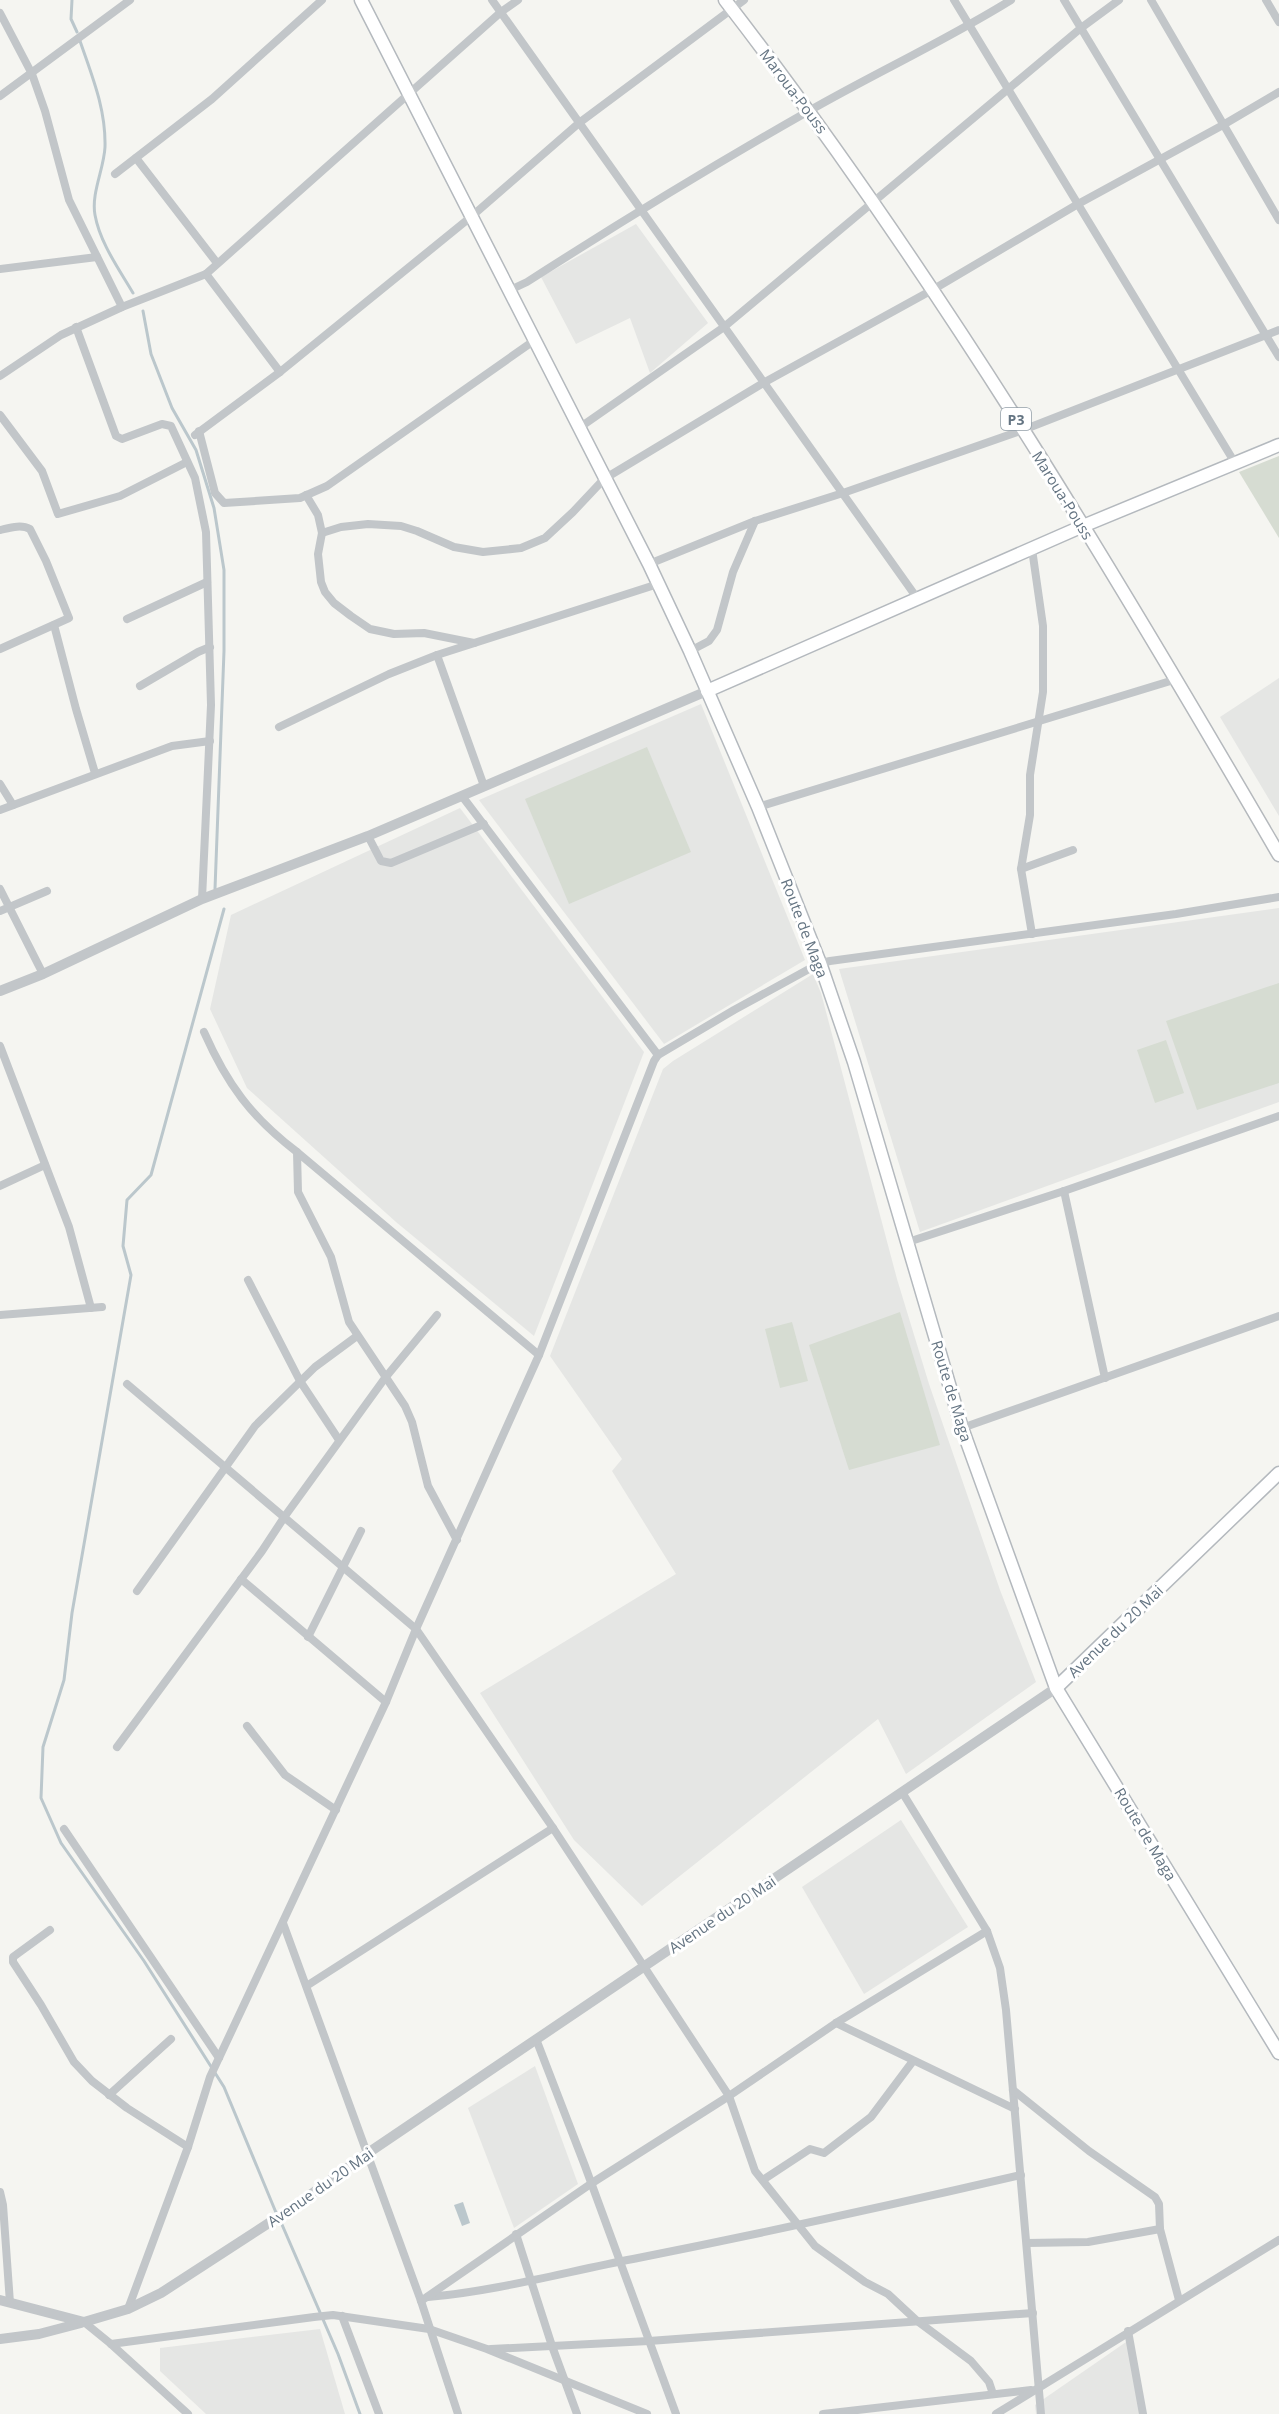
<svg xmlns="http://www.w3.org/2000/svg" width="1279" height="2414" font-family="'Open Sans',sans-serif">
<rect width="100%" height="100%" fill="#f5f5f1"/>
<g fill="#e5e6e4">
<path d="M636 224 708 323 650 373 630 318 576 344 541 277Z"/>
<path d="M1279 678V816L1220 717Z"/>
<path d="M701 704 805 960 664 1044 479 800Z"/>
<path d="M460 808 644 1052 534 1336 396 1222 247 1088 210 1009 231 915Z"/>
<path d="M1279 908V1102L920 1232 839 969Z"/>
<path d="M813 974 821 993 897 1279 929 1384 1000 1590 1036 1682 906 1774 878 1719 642 1906 574 1840 480 1693 676 1574 612 1471 622 1459 550 1356 663 1069 673 1061Z"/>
<path d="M901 1820 968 1927 864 1994 802 1887Z"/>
<path d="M535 2066 578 2184 514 2228 468 2108Z"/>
<path d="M320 2329 345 2414H206L160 2371V2348Z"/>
<path d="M1129 2340 1143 2414H1036L1035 2405Z"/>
</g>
<g fill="#d6dcd2">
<path d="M1279 456V538L1239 472Z"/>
<path d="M647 747 691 852 569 904 525 799Z"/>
<path d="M1279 983V1083L1197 1110 1166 1021Z"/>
<path d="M1166 1040 1184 1093 1155 1103 1137 1050Z"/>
<path d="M900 1312 940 1445 849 1470 809 1345Z"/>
<path d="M792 1322 808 1381 780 1388 765 1329Z"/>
</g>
<path fill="#bbc7cc" d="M463 2202 470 2223 462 2226 454 2205Z"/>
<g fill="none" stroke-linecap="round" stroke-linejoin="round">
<g stroke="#bbc7cc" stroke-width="3">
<path d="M72 0 71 19 77 32"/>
<path d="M80 41C92 76 106 109 105 147 104 169 91 193 95 215 100 243 119 269 133 293"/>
<path d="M143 311 151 354 172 408 196 450 214 508 224 570V651L215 889"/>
<path d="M224 909 151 1175 127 1200 123 1246 131 1275 72 1613 64 1680 43 1747 41 1798 61 1843 144 1961 224 2087 277 2215"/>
<path d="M280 2220 338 2354 360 2414"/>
</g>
<g stroke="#b4b9be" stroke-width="15">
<g id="secondary">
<path d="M361 0 649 564 690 651 758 807 820 963 854 1062 962 1428 1056 1688 1279 2053"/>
<path d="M707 691 1083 526 1279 445"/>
<path d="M1056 1688 1279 1473"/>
</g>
</g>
<g stroke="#b5b9bd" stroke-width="15">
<path id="primary" d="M725 0C933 269 1108 561 1279 855"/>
</g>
<g stroke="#c2c6c9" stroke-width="8">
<path d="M492 0 917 598"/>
<path d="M954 0 1235 463"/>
<path d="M1064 0 1279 357"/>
<path d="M1151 0 1279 220"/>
<path d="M1266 0 1279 22"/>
<path d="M0 13 32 74 45 111 69 200 122 307"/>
<path d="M0 96 130 0"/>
<path d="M136 158 217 263"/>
<path d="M115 174 212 99 322 0"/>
<path d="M0 269 97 257"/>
<path d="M206 274 280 372"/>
<path d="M510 290 527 282C619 223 712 166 807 112 875 73 945 41 1011 0"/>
<path d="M76 327 116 436 122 439 162 424 171 426 195 478 206 532 211 705 202 899"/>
<path d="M0 376 61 335 122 307 206 274 501 12 518 0"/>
<path d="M0 415 42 471 58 514 120 496 187 462"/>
<path d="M579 428 724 327 1081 28 1119 0"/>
<path d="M199 431 215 493 224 503 300 498 327 486 535 340"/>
<path d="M195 435 280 372 472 216 579 123 744 0"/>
<path d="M306 495 318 515 322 533 341 527 368 524 401 526 417 531 454 547 483 552 521 548 545 538 573 512 604 479 765 382 934 289 1078 204 1223 125 1279 92"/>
<path d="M0 530C9 528 21 524 30 529L46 561 69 618 0 649"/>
<path d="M322 533 318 554 321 582 325 592 334 603 351 616 370 629 394 634 424 633 474 643"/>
<path d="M1032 549 1043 626V692L1030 775V815L1021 869 1032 934"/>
<path d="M649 564 755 521 843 493 1023 430 1279 330"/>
<path d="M127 619 207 582"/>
<path d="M54 625 76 709 95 773"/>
<path d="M690 651 709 641 717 630 733 572 755 521"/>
<path d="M437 655 484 786"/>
<path d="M140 686 198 652 210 647"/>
<path d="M279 727 389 674 437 655 658 584"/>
<path d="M0 784 13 805"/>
<path d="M462 796 658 1055"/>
<path d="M758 807 1177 679"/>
<path d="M0 810 172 746 210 741"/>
<path d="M368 836 381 861 391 863 484 824"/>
<path d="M1021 869 1073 850"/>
<path d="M0 889 43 974"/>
<path d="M0 911 47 891"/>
<path d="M204 1032C227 1084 251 1117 297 1152"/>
<path d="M0 1046 69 1227 91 1308"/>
<path d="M0 1186 45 1165"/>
<path d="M1064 1191 1105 1378"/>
<path d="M908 1242 1064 1191 1279 1116"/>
<path d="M248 1280 300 1381 339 1440"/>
<path d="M0 1315 102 1307"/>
<path d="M127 1384 416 1629 553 1828 729 2096 755 2171 815 2246 865 2282 888 2294 916 2320 971 2361 989 2382 993 2394"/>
<path d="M962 1428 1279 1316"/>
<path d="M457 1540 428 1486 412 1422 405 1406 349 1322 331 1257 298 1192 297 1152 539 1355"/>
<path d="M241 1579 386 1702"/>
<path d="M137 1591 255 1426 315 1367 357 1336"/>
<path d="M308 1637 361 1531"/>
<path d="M247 1726 285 1775 336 1810"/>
<path d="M117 1747 262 1551 285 1516 385 1378 437 1315"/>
<path d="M902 1792 987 1931 1000 1968 1006 2010 1041 2414"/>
<path d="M64 1829 219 2058"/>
<path d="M283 1923 421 2301 458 2414"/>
<path d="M50 1930 13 1957V1962L41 2005 74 2062 92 2081 127 2108 188 2147"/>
<path d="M308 1985 553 1828"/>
<path d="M836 2023 1015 2109"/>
<path d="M536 2039 585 2166 676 2414"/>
<path d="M1013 2090 1089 2151 1155 2197 1159 2204 1160 2229 1179 2300"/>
<path d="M109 2095 171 2039"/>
<path d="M763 2180 810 2149 824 2153 871 2117 913 2061"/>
<path d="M0 2192 3 2205 10 2303"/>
<path d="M516 2234 552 2346 577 2414"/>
<path d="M1027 2243 1088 2242 1160 2229"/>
<path d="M428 2297C497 2291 565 2272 633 2259 763 2233 892 2205 1021 2175"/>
<path d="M421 2301 592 2183 729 2096 836 2023 987 1931"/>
<path d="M128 2309 188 2147 210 2077 386 1702 416 1629 539 1355 654 1061 658 1055 734 1010 820 963 830 961 1176 914 1279 897"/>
<path d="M342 2316 379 2414"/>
<path d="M84 2322 111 2344 188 2414"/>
<path d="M1128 2331 1143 2414"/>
<path d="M111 2344 314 2317 333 2315 429 2329 487 2349 647 2414"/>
<path d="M491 2349 649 2341 1033 2313"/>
<path d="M823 2414 1031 2390"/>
<path d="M996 2414 1279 2240"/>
</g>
<g stroke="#c2c6c9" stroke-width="10">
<path d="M0 991 43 974 202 899 368 836 707 691"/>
<path d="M0 2300 84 2322 128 2309 161 2293 292 2208 368 2153 1056 1688"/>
<path d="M0 2339 39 2334 81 2323"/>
</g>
<use href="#secondary" stroke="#fff" stroke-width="12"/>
<use href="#primary" stroke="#fff" stroke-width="12"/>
</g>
<g text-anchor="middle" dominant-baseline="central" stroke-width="6" stroke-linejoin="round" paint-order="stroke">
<rect fill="#fff" stroke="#929ea8" stroke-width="1.5" x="1001" y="408" width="30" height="22" rx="4.5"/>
<g font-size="14" font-weight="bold" fill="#647482">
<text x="1016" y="419">P3</text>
</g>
<g font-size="15" fill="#647482" stroke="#fff">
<text transform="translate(794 91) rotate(53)">Maroua-Pouss</text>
<text transform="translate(1063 495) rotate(58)">Maroua-Pouss</text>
<text transform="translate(805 928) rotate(69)">Route de Maga</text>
<text transform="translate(952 1391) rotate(73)">Route de Maga</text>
<text transform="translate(1115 1631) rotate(-44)">Avenue du 20 Mai</text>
<text transform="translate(1146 1834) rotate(59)">Route de Maga</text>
<text transform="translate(722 1914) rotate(-34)">Avenue du 20 Mai</text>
<text transform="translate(320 2187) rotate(-35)">Avenue du 20 Mai</text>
</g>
</g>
</svg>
